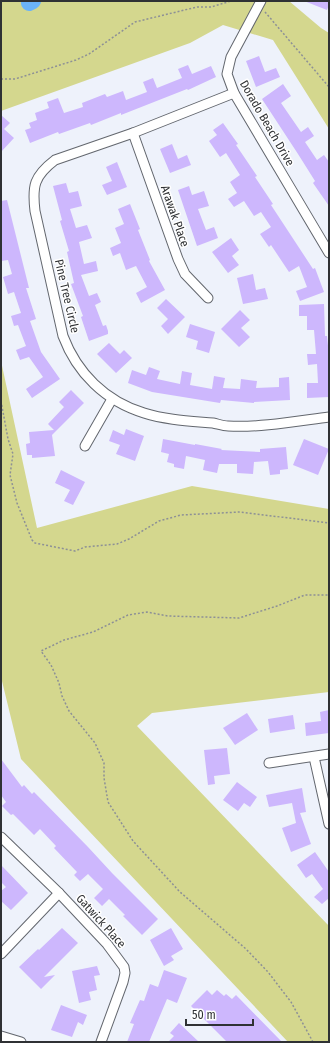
<svg xmlns="http://www.w3.org/2000/svg" width="330" height="1043" font-family="'Fira Sans Condensed',sans-serif">
<rect width="100%" height="100%" fill="#eef2fb"/>
<g fill="#d4d78e">
<path d="M1 1H289L321 28 329 33V129L273 40 223 25 190 43 1 111Z"/>
<path d="M1 361 37 528 192 486 329 509V692L152 713 137 726 329 926V1042H288L21 759 1 677Z"/>
</g>
<g fill="none" stroke-linecap="round" stroke-linejoin="round">
<path stroke="#6bb3f8" stroke-width="16" d="M29 3 33 1"/>
</g>
<g fill="#cdb7fd">
<path d="M304 1H329V5L327 10Z"/>
<path d="M259 56 265 72 276 68 280 77 256 87 246 61Z"/>
<path d="M188 65 192 74 211 66 216 77 188 90 187 89 121 115V113L91 125 90 123 59 134 58 132 30 143 25 130 31 128 29 123 37 120 35 113 49 108 47 102 58 98 64 113 83 107 82 103 105 94 107 97 123 91 126 100 147 92 143 82 153 78 157 88 182 78 178 69Z"/>
<path d="M283 84 291 96 281 103 301 132 308 127 314 136 305 142 317 160 324 155 329 162V206L313 183 315 181 298 154 262 99Z"/>
<path d="M1 115 10 123 4 129 14 138 1 152Z"/>
<path d="M223 123 238 144 236 145 257 176 255 177 273 204 271 205 313 269 315 268 324 292 300 301 296 291 307 287 299 266 289 272 271 245 269 247 260 234 271 227 261 212 254 216 244 201 234 207 228 199 237 193 230 182 240 175 226 153 220 157 209 141 217 135 213 130Z"/>
<path d="M172 144 178 159 187 155 191 165 170 173 160 149Z"/>
<path d="M117 162 127 187 107 195 102 185 112 181 106 167Z"/>
<path d="M66 183 69 193 78 191 82 206 70 209 76 228 87 225 92 238 79 242 84 264 96 261 98 271 81 275 89 296 97 293 101 302 95 305 103 326 106 325 108 331V334L89 341 81 317 83 316 71 284 74 283 67 252 69 251 60 221 62 220 53 186Z"/>
<path d="M189 186 192 195 204 191 209 206 198 209 206 230 214 227 218 238 197 246 178 190Z"/>
<path d="M7 200 29 288H26L36 319 30 321 41 352 60 379 32 398 26 389 43 377 29 357 20 360 16 350 26 346 18 325 14 326 11 316 21 313 14 292 8 294 3 277 12 274 8 260 1 261V201Z"/>
<path d="M130 204 140 229 138 230 150 260 149 261 165 290 141 303 136 293 147 287 136 266 126 270 120 253 113 256 110 248 121 243 115 228 124 224 118 209Z"/>
<path d="M231 238 239 250 232 256 239 265 228 273 212 252Z"/>
<path d="M253 274 256 290 265 288 268 299 243 304 237 278Z"/>
<path d="M166 299 185 317 168 334 161 326 168 319 157 308Z"/>
<path d="M324 304 325 336H327L329 355V397L307 398V383H318L317 364 308 365 307 354H316L314 330H307V316H299V305Z"/>
<path d="M240 310 250 320 241 328 250 337 239 347 221 329Z"/>
<path d="M190 324 215 332 209 353 196 349 198 341 186 337Z"/>
<path d="M109 343 120 354 124 350 132 358 116 373 97 354Z"/>
<path d="M149 367 160 371 157 379 180 384 182 371 192 373 190 385 212 389 214 376 225 378 223 388 240 389 241 379 257 381 256 388 279 387V378L289 377 290 400 254 402V403L221 400 220 403 152 392 128 383 132 370 146 375Z"/>
<path d="M71 390 84 403 52 435 55 456 32 458V455H27L26 444 30 443 29 432 54 430 48 424 64 407 59 402Z"/>
<path d="M126 429 144 436 135 461 116 454 120 445 109 441 113 430 124 435Z"/>
<path d="M163 439 195 445V444L222 449 221 450 260 452V449L286 447 288 469 280 470V474L270 475 268 461 254 462 253 474 237 473V464H219L217 473 203 470 205 460 186 456 184 469 174 467V464L167 462 169 454 161 452Z"/>
<path d="M304 439 329 449 318 475 293 465Z"/>
<path d="M61 470 85 482 73 505 64 501 70 490 55 483Z"/>
<path d="M329 710V733L306 736 305 723 321 721 320 712Z"/>
<path d="M247 713 258 730 235 745 223 728Z"/>
<path d="M293 715 295 729 270 733 268 719Z"/>
<path d="M227 748 230 774 214 776 215 784 208 785 204 750Z"/>
<path d="M1 759 22 787 24 785 32 794 34 792 88 847 112 873 158 919 142 935 123 916 125 915 109 899 102 906 94 898 103 889 88 874 80 881 74 875 77 872 54 848 56 846 40 829 34 835 13 814 11 815 2 806 6 802 1 795Z"/>
<path d="M237 782 257 797 250 807 244 803 238 811 223 800Z"/>
<path d="M302 788 306 812 300 813 311 844 291 852 282 828 296 823 292 803 269 807 266 795Z"/>
<path d="M315 852 329 872V898L322 904 314 897 323 889 312 874 306 878 297 865Z"/>
<path d="M1 865 28 893 11 910 1 901V891L6 887 1 882Z"/>
<path d="M62 928 78 943 44 977 55 975 41 989 19 967 38 949 39 950Z"/>
<path d="M171 928 183 949 171 956 174 960 164 966 150 940Z"/>
<path d="M97 966 100 975 94 976 97 990 89 992 91 1000 79 1003 72 971Z"/>
<path d="M164 970 187 978 177 1003 167 999 149 1042H127L134 1024 130 1023 140 1000 144 1001 150 984 158 987Z"/>
<path d="M207 990 212 995 217 990 224 996 226 994 232 999 236 995 282 1042H227L191 1006Z"/>
<path d="M61 1005 87 1015 83 1025 78 1022 72 1037 51 1030Z"/>
<path d="M179 1023 199 1042H168L174 1036 170 1033Z"/>
</g>
<g fill="none" stroke-linecap="round" stroke-linejoin="round">
<g stroke="#63676e" stroke-width="11">
<g id="minor">
<path d="M261 1 231 57 227 74 234 93 329 253"/>
<path d="M234 93 133 133 55 160C34 176 32 186 35 211L63 336C77 373 105 401 144 413 166 420 190 421 213 423 218 424 223 426 228 426 259 428 298 421 329 417"/>
<path d="M133 133 178 259 185 274 208 298"/>
<path d="M85 446 112 399"/>
<path d="M314 757 329 824"/>
<path d="M269 763 329 754"/>
<path d="M1 837 59 893 107 944 124 967 125 973 123 982 101 1042"/>
<path d="M1 954 59 893"/>
<path d="M1 1036 21 1042"/>
</g>
</g>
<g stroke="#8d9096" stroke-width="1.5" stroke-dasharray="2 2" stroke-linecap="butt">
<path d="M265 12 329 87"/>
<path d="M1 79H15L76 60 89 54 135 22 197 7H211L231 1"/>
<path d="M1 401 8 439 13 454 10 475 17 503 32 540 35 543 75 551 85 547 117 544 129 539 159 521 181 515 240 512 329 523"/>
<path d="M313 1042 291 1002 268 972 246 949 180 892 133 841 108 802 104 778V763L95 743 69 711 62 696 59 683 51 665 41 651 64 640 93 632 128 615 147 612 168 616 239 618 277 606 305 595H329"/>
</g>
<use href="#minor" stroke="#fff" stroke-width="9"/>
</g>
<g text-anchor="middle" dominant-baseline="central" stroke-width="3" stroke-linejoin="round" paint-order="stroke">
<g font-size="12" fill="#2f3134" stroke="#fff">
<text transform="translate(267 123) rotate(60)">Dorado Beach Drive</text>
<text transform="translate(175 216) rotate(71)">Arawak Place</text>
<text transform="translate(67 296) rotate(77)">Pine Tree Circle</text>
<text transform="translate(101 921) rotate(48)">Gatwick Place</text>
</g>
</g>
<rect width="330" height="1043" fill="none" stroke="#2f3134" stroke-width="4"/>
<path d="M186 1019v6h67v-6" fill="none" stroke="#2f3134" stroke-width="2"/>
<text x="192" y="1019" font-size="12" fill="#2f3134" stroke="#ffffff" stroke-width="3" paint-order="stroke">50 m</text>
</svg>
